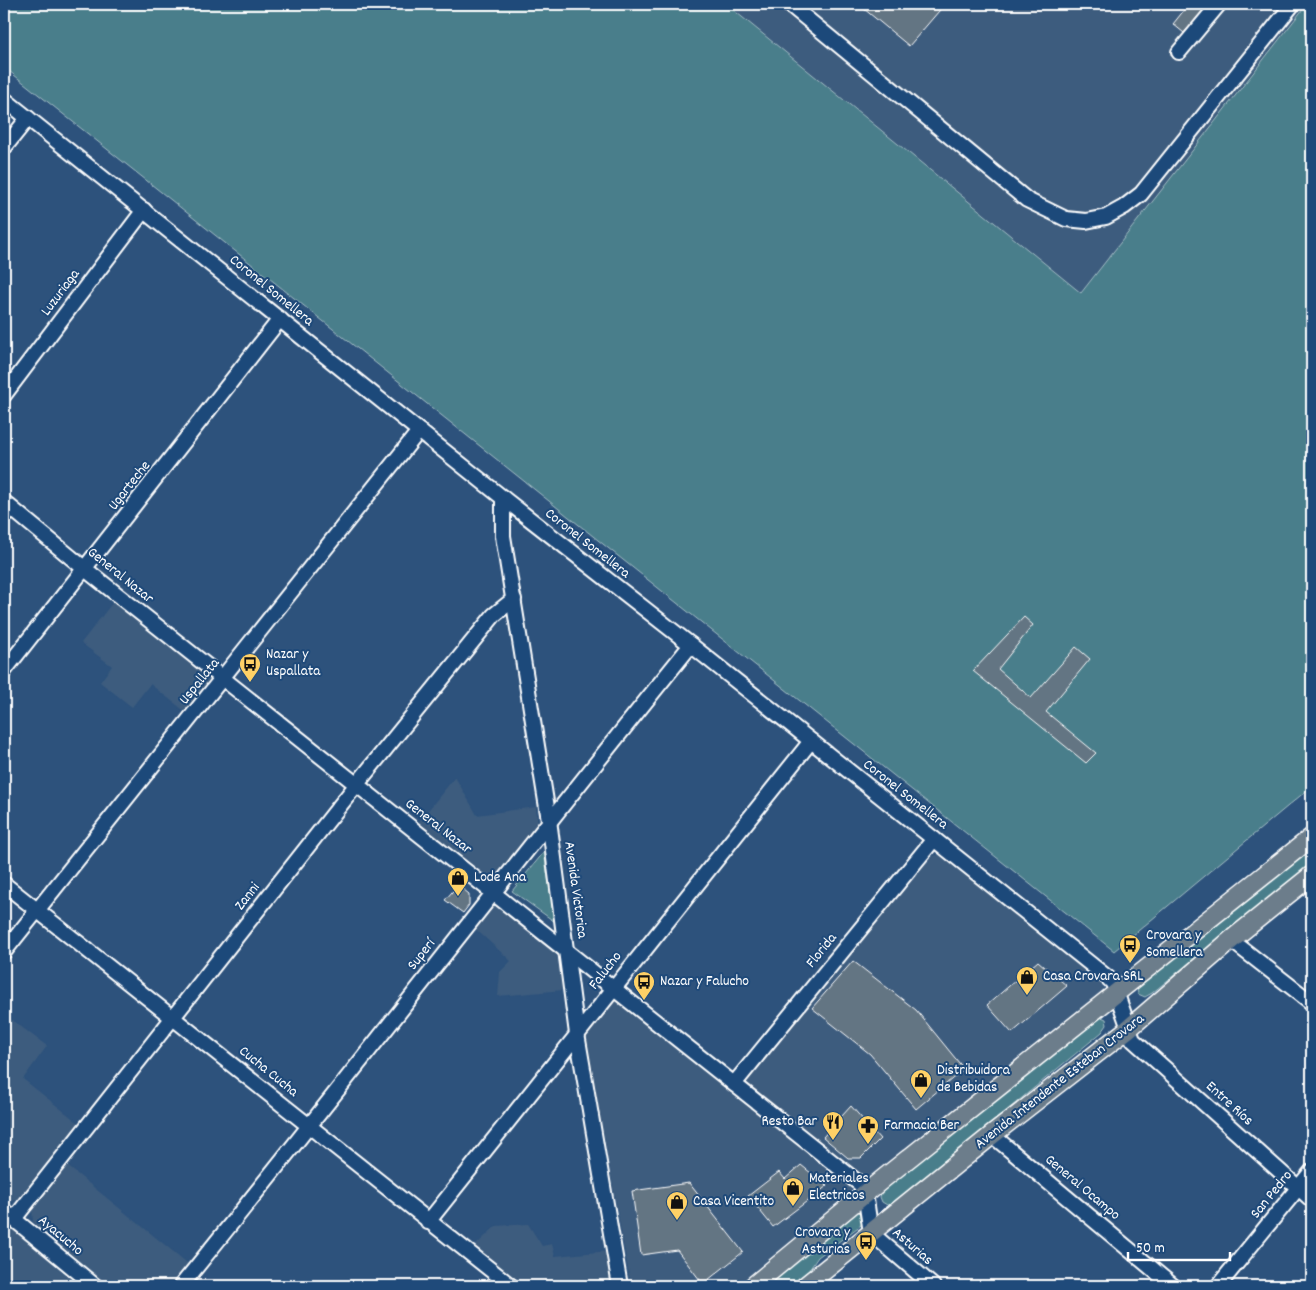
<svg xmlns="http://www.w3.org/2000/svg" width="1316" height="1290" font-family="Dekko,sans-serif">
<rect width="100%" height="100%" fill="#2d527c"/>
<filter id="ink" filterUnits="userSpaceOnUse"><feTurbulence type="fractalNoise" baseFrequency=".02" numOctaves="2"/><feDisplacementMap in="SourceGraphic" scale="10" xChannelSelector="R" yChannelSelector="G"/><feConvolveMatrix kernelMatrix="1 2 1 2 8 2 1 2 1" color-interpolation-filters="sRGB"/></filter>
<g filter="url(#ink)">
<g fill="#3d5c7e">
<path d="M726 4H1308L1081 293Z"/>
<path d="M113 602 206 674 209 679 207 685 186 712 150 684 132 707 100 682 112 666 81 643Z"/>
<path d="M455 777 477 815 536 807 538 826 499 875 494 877H488L418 823Z"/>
<path d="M936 855 944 856 1101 982 1104 990 1103 993 872 1177 860 1176 749 1087 746 1079 932 856Z"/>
<path d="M491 904 500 905 552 947 557 957 563 990 498 996 500 972 511 961 472 926Z"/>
<path d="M616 1000 622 1003 852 1188 850 1195 741 1286H631L585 1033 608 1001Z"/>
<path d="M4 1014 47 1046 23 1079 81 1125 22 1197 13 1201 4 1197Z"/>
<path d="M66 1165 191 1266 175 1286H108L33 1222 32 1208Z"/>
<path d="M4 1222 9 1225 79 1286H4Z"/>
<path d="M528 1224 542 1246 552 1244 555 1256 609 1251 615 1286H526L475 1246 496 1226Z"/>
</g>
<g fill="#4a7e8b" stroke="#a4bec5">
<path d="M4 4H726L1081 293 1307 4H1312V786L1114 951 4 67Z"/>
<path d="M1312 841V863L1152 993 1145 997 1138 994 1137 986Z"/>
<path d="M544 852 555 922 512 891Z"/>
<path d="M1099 1016 1106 1019 1107 1025 1102 1032 893 1204 887 1205 882 1202 880 1197 882 1191 1091 1019Z"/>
<path d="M861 1211 864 1219 861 1225 818 1257 805 1276 794 1286H765L856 1213Z"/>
</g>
<g fill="#637483" stroke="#fff">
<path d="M858 4H945L909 46Z"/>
<path d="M1189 4H1202L1206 7 1184 33 1173 24Z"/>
<path d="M1024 617 1033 625 998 669 1031 698 1076 647 1090 659 1046 712 1096 753 1086 763 973 671Z"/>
<path d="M458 885 469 894V905L463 913 445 900Z"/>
<path d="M853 961 916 1010 964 1069 916 1109 870 1054 812 1008Z"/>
<path d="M1038 961 1067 986 1012 1033 987 1005Z"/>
<path d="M851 1106 880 1139 861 1158H848L823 1137Z"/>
<path d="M801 1165 827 1186 773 1227 748 1196 779 1172 785 1179Z"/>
<path d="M689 1183 743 1252 703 1284 677 1250 641 1255 632 1191Z"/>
</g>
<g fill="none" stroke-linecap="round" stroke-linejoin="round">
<g stroke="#fff" stroke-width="18">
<g id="minor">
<path d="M789 4 1027 200 1066 219 1086 221 1106 217 1124 207 1141 194 1293 4"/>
<path d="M1179 52 1219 4"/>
<path d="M4 99 503 498 691 645 1108 978 1113 983 1133 1040 1312 1200"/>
<path d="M4 148 28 118"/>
<path d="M4 395 144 210"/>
<path d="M503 498V536L549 820 577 1034 620 1286"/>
<path d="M4 502 85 569 860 1184 865 1193 871 1233 933 1286"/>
<path d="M4 671 280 319"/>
<path d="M4 884 511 1286"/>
<path d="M1231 940 1312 1003"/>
<path d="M4 952 419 431"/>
<path d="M734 1084 934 839"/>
<path d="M992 1135 1173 1286"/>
<path d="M4 1211 95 1286"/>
<path d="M14 1219 357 784 494 615 514 599"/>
<path d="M428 1222 811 741"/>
<path d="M181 1286C353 1074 519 857 691 645"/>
<path d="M1218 1286 1312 1171"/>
</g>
</g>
<g stroke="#fff" stroke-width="21">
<g id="major">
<path d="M753 1286 884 1178 1312 837"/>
<path d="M805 1286 992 1135 1128 1029 1231 940 1312 875"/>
</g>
</g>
<use href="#minor" stroke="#1f4a7a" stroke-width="14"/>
<use href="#major" stroke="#6c7d8b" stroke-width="18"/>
</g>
</g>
<defs>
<g id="bus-pin" transform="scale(1.125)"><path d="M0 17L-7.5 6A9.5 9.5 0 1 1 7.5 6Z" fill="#ffd166" stroke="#1f4a7a"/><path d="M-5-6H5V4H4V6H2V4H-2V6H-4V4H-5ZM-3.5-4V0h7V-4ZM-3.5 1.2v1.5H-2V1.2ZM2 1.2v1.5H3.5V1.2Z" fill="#111"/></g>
<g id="shop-pin" transform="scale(1.125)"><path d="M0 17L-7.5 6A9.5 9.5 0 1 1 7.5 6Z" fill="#ffd166" stroke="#1f4a7a"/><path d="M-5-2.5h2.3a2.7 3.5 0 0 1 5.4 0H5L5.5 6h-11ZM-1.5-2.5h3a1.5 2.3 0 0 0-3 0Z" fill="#111"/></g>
<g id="restaurant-pin" transform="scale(1.125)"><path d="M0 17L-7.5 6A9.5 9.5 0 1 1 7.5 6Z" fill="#ffd166" stroke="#1f4a7a"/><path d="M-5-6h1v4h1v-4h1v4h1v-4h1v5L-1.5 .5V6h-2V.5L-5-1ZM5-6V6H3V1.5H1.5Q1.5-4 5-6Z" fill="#111"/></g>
<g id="pharmacy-pin" transform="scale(1.125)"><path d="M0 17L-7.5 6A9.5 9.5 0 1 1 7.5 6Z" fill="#ffd166" stroke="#1f4a7a"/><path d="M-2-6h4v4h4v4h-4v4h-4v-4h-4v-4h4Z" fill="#111"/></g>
</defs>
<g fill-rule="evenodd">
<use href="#bus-pin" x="250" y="664"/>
<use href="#shop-pin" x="458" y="878"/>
<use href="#bus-pin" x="1130" y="945"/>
<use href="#shop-pin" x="1027" y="977"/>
<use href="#bus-pin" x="644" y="982"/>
<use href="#shop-pin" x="921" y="1080"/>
<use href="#restaurant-pin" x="833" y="1122"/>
<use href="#pharmacy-pin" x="868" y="1126"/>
<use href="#shop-pin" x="793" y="1188"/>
<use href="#shop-pin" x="677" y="1202"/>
<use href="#bus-pin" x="866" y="1242"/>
</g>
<g text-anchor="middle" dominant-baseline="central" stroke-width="4" stroke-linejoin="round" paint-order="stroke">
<g font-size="15" fill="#fff" stroke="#1f4a7a">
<text transform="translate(271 291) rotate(39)">Coronel Somellera</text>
<text transform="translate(61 293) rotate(-53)">Luzuriaga</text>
<text transform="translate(130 486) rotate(-52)">Ugarteche</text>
<text transform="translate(587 544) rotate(38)">Coronel Somellera</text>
<text transform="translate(120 576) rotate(39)">General Nazar</text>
<text transform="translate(200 682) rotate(-51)">Uspallata</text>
<text transform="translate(905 795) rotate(38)">Coronel Somellera</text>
<text transform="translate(438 827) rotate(38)">General Nazar</text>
<text transform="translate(575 890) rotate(82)">Avenida Victorica</text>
<text transform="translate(248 897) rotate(-52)">Zanni</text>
<text transform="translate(822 951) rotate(-51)">Florida</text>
<text transform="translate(422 955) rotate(-52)">Superí</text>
<text transform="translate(606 971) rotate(-52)">Falucho</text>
<text transform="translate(268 1072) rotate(39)">Cucha Cucha</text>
<text transform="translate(1060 1082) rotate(-38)">Avenida Intendente Esteban Crovara</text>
<text transform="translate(1229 1104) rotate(42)">Entre Ríos</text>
<text transform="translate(1082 1188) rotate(40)">General Ocampo</text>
<text transform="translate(1272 1195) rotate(-51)">San Pedro</text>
<text transform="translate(60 1236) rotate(40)">Ayacucho</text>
<text transform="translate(912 1247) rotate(41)">Asturias</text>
</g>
<g font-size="15" fill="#fff" stroke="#1f4a7a" text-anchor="start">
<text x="266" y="655">Nazar y<tspan x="266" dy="17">Uspallata</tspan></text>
<text x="474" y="878">Lode Ana</text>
<text x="1146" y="936">Crovara y<tspan x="1146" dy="17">Somellera</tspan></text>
<text x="1043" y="977">Casa Crovara SRL</text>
<text x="660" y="982">Nazar y Falucho</text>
<text x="937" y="1071">Distribuidora<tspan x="937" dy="17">de Bebidas</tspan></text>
<text x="817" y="1122" text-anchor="end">Resto Bar</text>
<text x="884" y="1126">Farmacia Ber</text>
<text x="809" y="1179">Materiales<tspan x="809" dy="17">Electricos</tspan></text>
<text x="693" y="1202">Casa Vicentito</text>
<text x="850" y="1233" text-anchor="end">Crovara y<tspan x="850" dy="17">Asturias</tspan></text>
</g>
</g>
<rect width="1316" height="1290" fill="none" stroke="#1f4a7a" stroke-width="20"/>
<rect x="10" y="10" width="1296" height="1270" fill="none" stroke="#fff" stroke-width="2" filter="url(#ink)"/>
<path d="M1128 1252v8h102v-8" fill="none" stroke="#ffffff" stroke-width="2.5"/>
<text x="1136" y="1252" font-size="15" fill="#ffffff" stroke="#1f4a7a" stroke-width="4" paint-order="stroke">50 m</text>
</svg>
